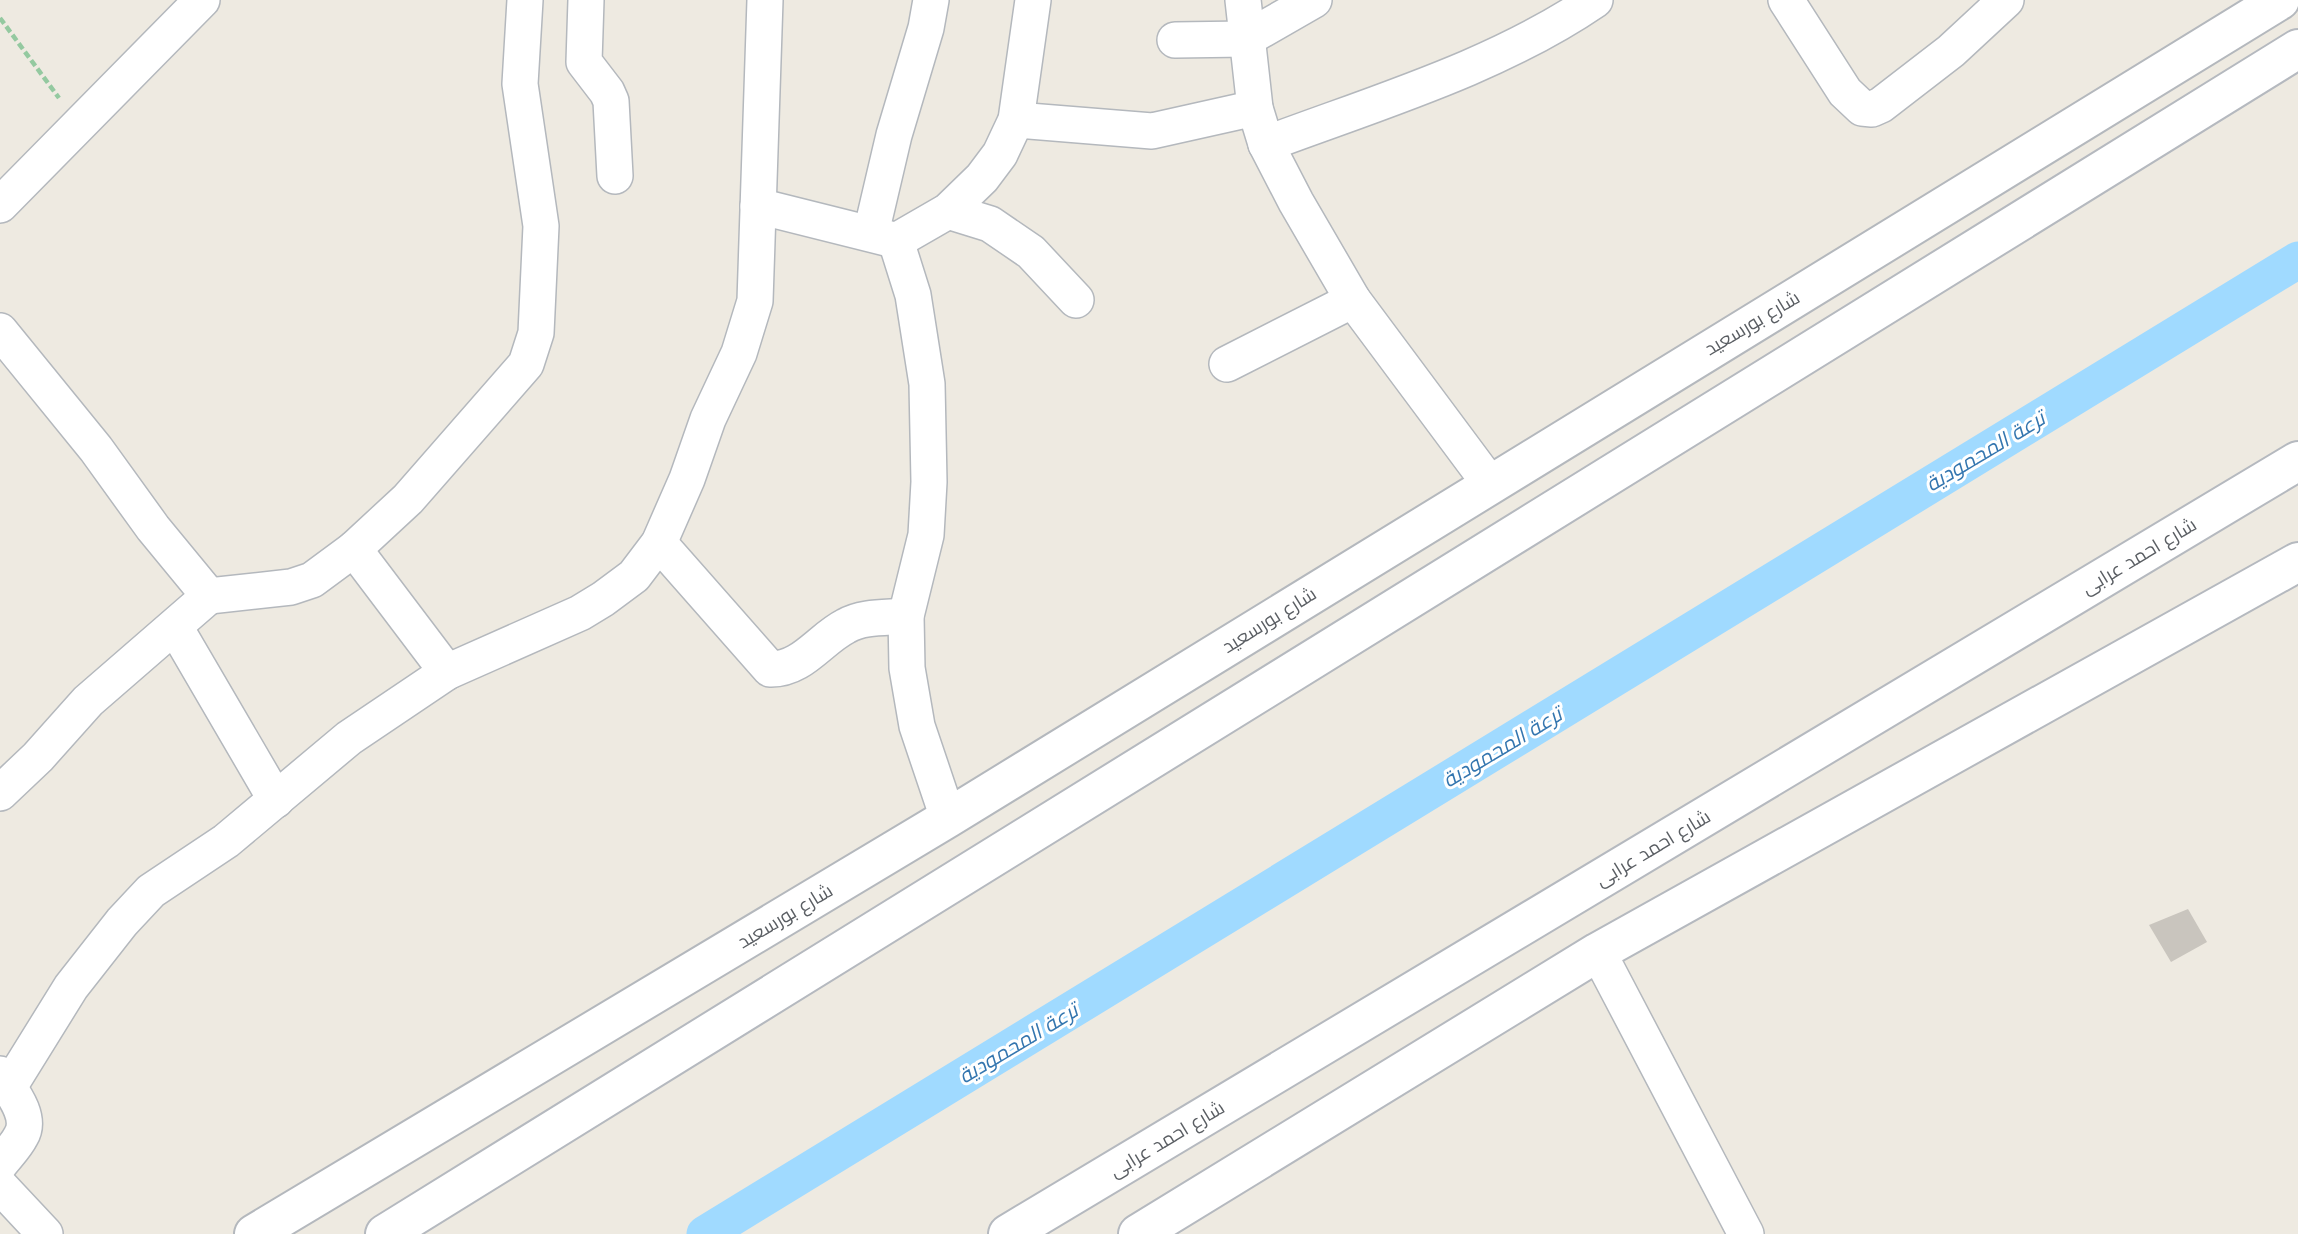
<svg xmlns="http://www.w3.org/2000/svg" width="2298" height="1234" font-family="Inter,Cairo,sans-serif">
<rect width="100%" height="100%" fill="#eeeae1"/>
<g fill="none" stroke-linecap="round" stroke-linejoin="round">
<path stroke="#a0daff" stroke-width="37" d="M705 1234 2298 260"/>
</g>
<path fill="#c9c5be" d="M2188 909 2207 942 2171 962 2149 925Z"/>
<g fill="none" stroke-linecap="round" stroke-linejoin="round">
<g stroke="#b4b8bd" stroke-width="38">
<g id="minor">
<path d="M586 0 584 62 607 92 611 101 615 176"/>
<path d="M1243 0 1255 108 1266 144 1296 202 1353 300 1490 484"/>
<path d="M1786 0 1845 92 1862 108 1872 109 1881 105 1951 51 2006 0"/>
<path d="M1175 40 1246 39 1314 0"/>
<path d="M1016 120 1152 131 1255 108"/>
<path d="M1266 144C1378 102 1497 67 1595 0"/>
<path d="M0 205 202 0"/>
<path d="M758 206 894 240"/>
<path d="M948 211 990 224 1031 252 1076 300"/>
<path d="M871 233 894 135 926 28 931 0"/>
<path d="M0 331 96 449 153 528 209 596 88 701 38 757 0 793"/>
<path d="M1227 364 1353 300"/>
<path d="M659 543 770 669C802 670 820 639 846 626 863 616 887 618 906 616"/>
<path d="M354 549 447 672"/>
<path d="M209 596 291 587 312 580 354 549 408 499 526 364 536 333 541 226 520 84 525 0"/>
<path d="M175 627 276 800"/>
<path d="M948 818 917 726 907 668 906 616 926 535 929 482 927 384 913 295 896 241 948 211 982 178 1000 154 1016 120 1033 0"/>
<path d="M1598 952 1746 1234"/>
<path d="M0 1074C10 1090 33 1116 21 1136 16 1146 7 1155 0 1164"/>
<path d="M9 1087 71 987 122 922 151 891 226 841 349 738 447 672 580 613 603 599 634 576 659 543 687 479 708 419 739 353 755 301 765 0"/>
<path d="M0 1186 45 1234"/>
</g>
</g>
<g stroke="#b4b8bd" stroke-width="42">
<path id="tertiary" d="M254 1234 948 818 2280 0"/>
</g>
<g stroke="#b5b9bf" stroke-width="42">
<g id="secondary">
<path d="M385 1234 2298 49"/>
<path d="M1008 1234 2298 461"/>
<path d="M1138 1234 1598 952 2298 562"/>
</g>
</g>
<path stroke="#94c9a0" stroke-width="4.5" stroke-dasharray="7 3.5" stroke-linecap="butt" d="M0 18 59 98"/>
<use href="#minor" stroke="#fff" stroke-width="35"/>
<use href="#tertiary" stroke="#fff" stroke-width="38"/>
<use href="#secondary" stroke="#fff" stroke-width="38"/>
</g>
<g text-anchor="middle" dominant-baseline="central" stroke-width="6" stroke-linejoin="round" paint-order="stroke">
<g font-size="19" fill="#5a5e63" stroke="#fff">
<text transform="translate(1752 323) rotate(-31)">شارع بورسعيد</text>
<text transform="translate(2139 556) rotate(-31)">شارع احمد عرابى</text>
<text transform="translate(1269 620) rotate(-32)">شارع بورسعيد</text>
<text transform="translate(1653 848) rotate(-31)">شارع احمد عرابى</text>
<text transform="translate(785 916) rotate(-31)">شارع بورسعيد</text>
<text transform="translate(1167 1139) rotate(-31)">شارع احمد عرابى</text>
</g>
<g font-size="21" font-style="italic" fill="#3476af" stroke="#fff">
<text transform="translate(1985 451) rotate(-31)">ترعة المحمودية</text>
<text transform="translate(1502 747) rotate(-31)">ترعة المحمودية</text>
<text transform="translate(1018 1043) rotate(-31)">ترعة المحمودية</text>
</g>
</g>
</svg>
